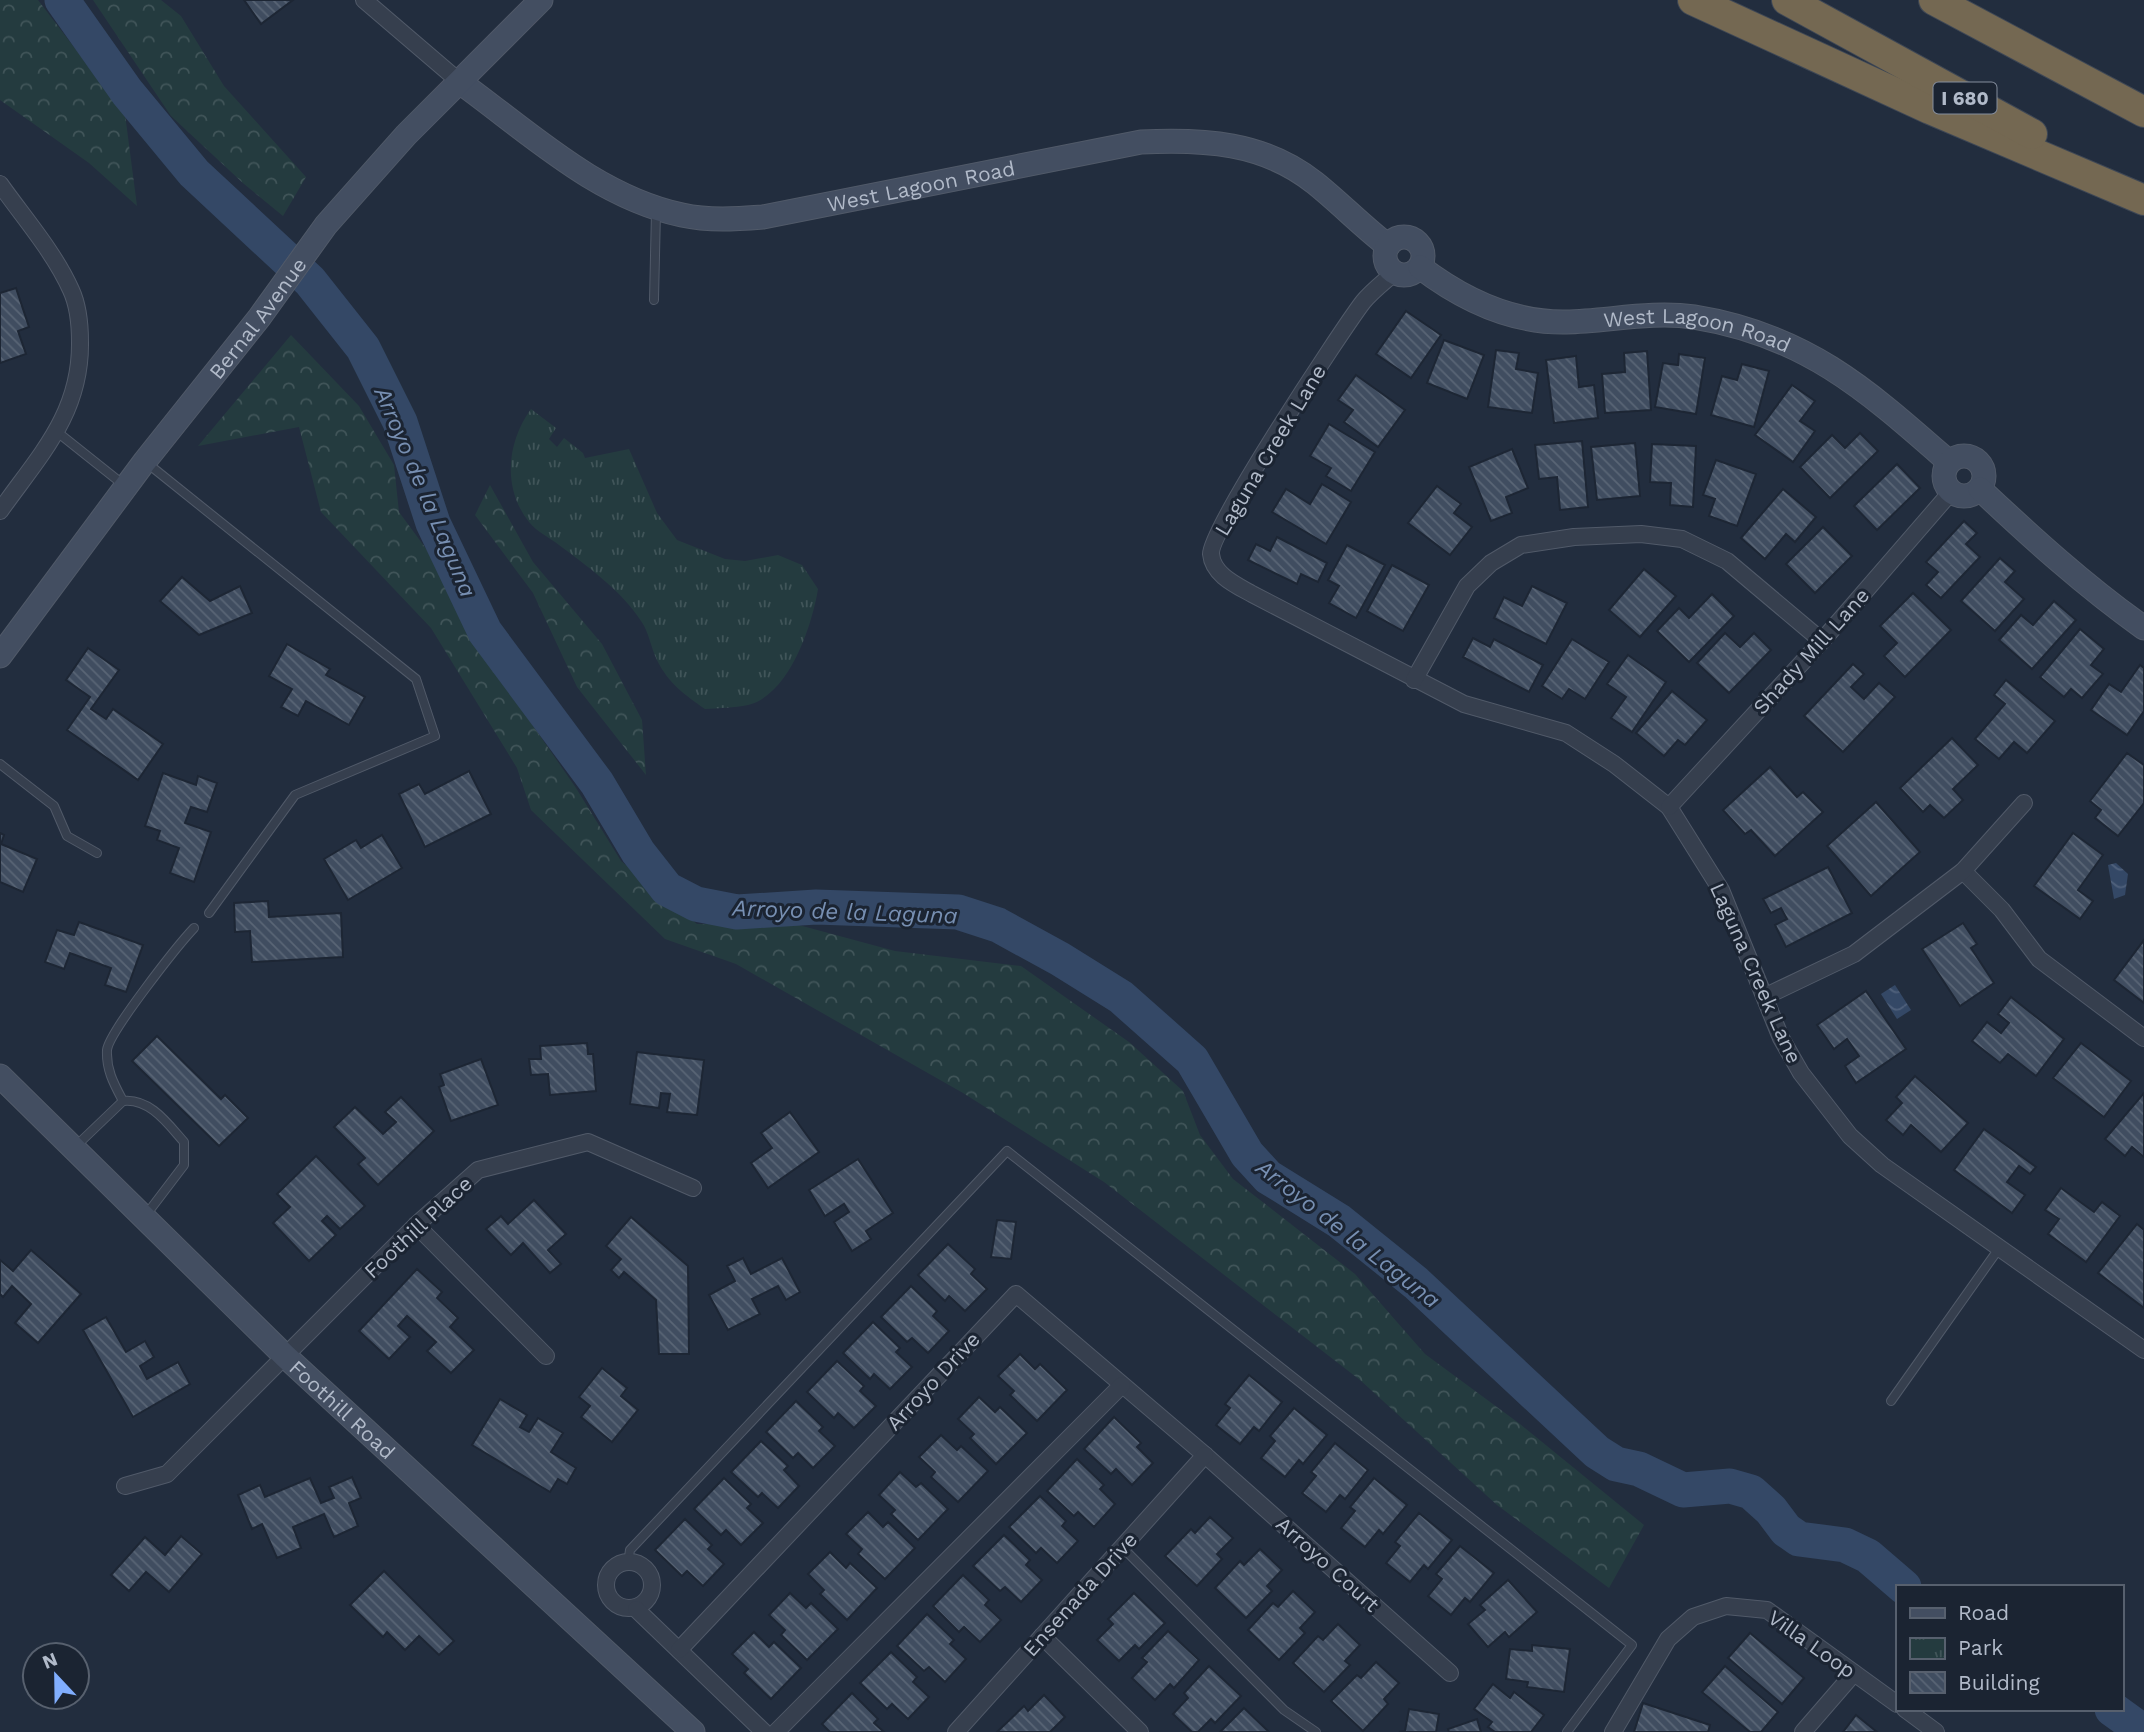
<svg xmlns="http://www.w3.org/2000/svg" width="2144" height="1732" font-family="'Work Sans',sans-serif">
<defs>
<pattern id="forest-crowns" width="20" height="18" patternUnits="userSpaceOnUse" patternTransform="scale(1.75)"><rect width="20" height="18" fill="#243b3f"/><path d="M2 6a3 3 0 1 1 6 0M12 15a3 3 0 1 1 6 0" fill="none" stroke="#415559"/></pattern>
<pattern id="park-tufts" width="24" height="20" patternUnits="userSpaceOnUse" patternTransform="scale(1.75)"><rect width="24" height="20" fill="#243b3f"/><path d="M3 7l-1-3M5 7V3M7 7l1-3M15 17l-1-3M17 17v-4M19 17l1-3" fill="none" stroke="#415559"/></pattern>
<pattern id="water-waves" width="16" height="10" patternUnits="userSpaceOnUse" patternTransform="scale(1.75)"><rect width="16" height="10" fill="#344866"/><path d="M0 5q4-4 8 0t8 0" fill="none" stroke="#4f607b"/></pattern>
<pattern id="building-back-hatch" width="6" height="6" patternUnits="userSpaceOnUse" patternTransform="scale(1.75)"><rect width="6" height="6" fill="#404d60"/><path d="M-1 5l2 2M0 0l6 6M5-1l2 2" fill="none" stroke="#596575"/></pattern>
</defs>
<rect width="100%" height="100%" fill="#222d3e"/>
<g fill="url(#forest-crowns)">
<path d="M0 0H38L125 114 137 206 89 163 0 100Z"/>
<path d="M93 0H161L181 16 224 86 306 177 283 216 244 184 171 116Z"/>
<path d="M291 335 359 406 394 465 399 512 427 550 471 636 576 788 621 861 697 924H795L895 951 1021 966 1129 1042 1183 1091 1200 1135 1233 1179 1355 1274 1425 1354 1520 1424 1644 1525 1609 1588 1497 1505 1360 1380 1104 1182 963 1093 736 964 665 939 531 810 517 768 431 628 321 512 299 427 198 446Z"/>
<path d="M490 485 533 562 602 644 642 720 646 775 577 687 533 593 475 515Z"/>
</g>
<path fill="url(#park-tufts)" d="M531 409 556 428 549 439 557 447 564 438 583 453 585 458 629 449 657 513 677 540 725 559 745 561 778 555 802 565 818 589C812 626 789 695 748 705 734 708 719 708 705 709 685 695 668 683 657 660 651 648 649 632 641 621 622 591 587 566 559 545 550 538 536 531 529 522 502 488 507 442 531 409Z"/>
<g fill="url(#water-waves)">
<path d="M2116 863 2128 874 2125 895 2114 899 2108 865Z"/>
<path d="M1895 985 1911 1010 1897 1019 1881 994Z"/>
</g>
<g fill="none" stroke-linecap="round" stroke-linejoin="round">
<g stroke="#344866" stroke-width="35">
<path d="M62 0 127 92 194 173 310 281 363 348 400 422 433 523 485 632 597 783 638 852 667 889 696 904 737 912 816 907 958 912 998 925 1060 959 1121 997 1192 1060 1247 1154 1268 1177 1339 1221 1416 1283 1597 1452 1616 1464 1639 1469 1683 1490 1730 1486 1751 1492 1771 1510 1786 1530 1799 1539 1845 1545 1868 1556 1904 1587"/>
<path d="M2112 1709 2144 1732"/>
</g>
</g>
<g fill="url(#building-back-hatch)" stroke="#1d2634" stroke-width="2">
<path d="M244 0H293L261 24Z"/>
<path d="M16 288 29 327 18 331 26 354 0 363V293Z"/>
<path d="M1406 311 1441 335 1411 378 1376 354Z"/>
<path d="M1444 340 1484 355 1467 399 1427 383Z"/>
<path d="M1496 350 1519 353 1516 369 1538 373 1532 413 1488 407Z"/>
<path d="M1647 351 1651 410 1605 413 1602 374 1625 372 1624 353Z"/>
<path d="M1679 354 1705 358 1696 414 1655 407 1663 363 1678 365Z"/>
<path d="M1576 356 1579 387 1594 385 1598 418 1554 423 1546 360Z"/>
<path d="M1742 364 1769 371 1754 427 1711 415 1722 376 1737 380Z"/>
<path d="M1356 375 1405 410 1378 447 1344 422 1353 410 1338 400Z"/>
<path d="M1792 385 1815 401 1800 421 1815 431 1793 462 1755 435Z"/>
<path d="M1329 424 1375 452 1351 491 1326 476 1331 468 1310 456Z"/>
<path d="M1860 433 1878 451 1830 498 1800 467 1832 435 1845 448Z"/>
<path d="M1582 441 1588 507 1560 510 1557 477 1539 479 1535 445Z"/>
<path d="M1635 443 1640 496 1597 500 1591 447Z"/>
<path d="M1652 444 1696 446 1693 507 1670 505 1671 483 1650 482Z"/>
<path d="M1512 449 1528 488 1506 497 1512 513 1491 521 1469 467Z"/>
<path d="M1716 460 1756 474 1737 526 1709 516 1715 499 1703 495Z"/>
<path d="M1897 464 1920 488 1877 530 1854 506Z"/>
<path d="M1322 484 1351 502 1326 544 1272 512 1286 489 1310 504Z"/>
<path d="M1437 486 1461 504 1454 513 1472 527 1450 555 1408 523Z"/>
<path d="M1783 489 1816 517 1795 542 1786 534 1765 559 1741 538Z"/>
<path d="M1964 521 1977 533 1966 544 1980 557 1941 598 1926 585 1938 572 1926 562Z"/>
<path d="M1823 527 1852 556 1815 593 1786 564Z"/>
<path d="M1277 537 1327 563 1318 582 1301 574 1297 584 1248 560 1256 544 1270 551Z"/>
<path d="M1347 545 1385 565 1356 618 1329 603 1339 586 1328 580Z"/>
<path d="M2000 558 2015 571 2005 582 2024 599 1995 631 1961 601Z"/>
<path d="M1392 565 1429 585 1403 631 1367 611Z"/>
<path d="M1644 569 1676 596 1640 637 1609 610Z"/>
<path d="M182 577 210 601 240 586 252 613 199 635 160 601Z"/>
<path d="M1532 586 1567 603 1546 644 1494 618 1504 597 1522 606Z"/>
<path d="M1913 593 1951 630 1905 677 1884 656 1897 643 1880 626Z"/>
<path d="M1712 594 1734 616 1689 662 1657 631 1679 608 1689 618Z"/>
<path d="M2054 601 2076 620 2032 669 1999 640 2021 615 2033 625Z"/>
<path d="M2080 629 2104 649 2091 665 2103 674 2082 698 2071 689 2064 697 2040 677Z"/>
<path d="M1725 633 1740 647 1754 633 1771 650 1729 693 1697 663Z"/>
<path d="M1473 638 1490 647 1494 639 1543 665 1529 692 1463 657Z"/>
<path d="M1572 639 1609 662 1585 699 1569 689 1562 699 1542 686Z"/>
<path d="M287 644 330 669 326 675 365 697 349 725 306 701 298 716 281 707 292 689 269 676Z"/>
<path d="M88 648 119 670 91 709 106 719 113 709 163 744 138 780 67 730 90 697 66 680Z"/>
<path d="M1628 655 1666 682 1632 732 1611 718 1626 697 1607 684Z"/>
<path d="M1853 664 1864 674 1851 687 1864 699 1879 683 1895 697 1843 752 1804 716Z"/>
<path d="M2140 665 2144 668V711L2127 735 2091 710 2109 684 2121 692Z"/>
<path d="M2006 680 2055 721 2027 753 2014 742 1999 759 1975 739 2005 704 1994 695Z"/>
<path d="M1672 691 1707 720 1685 745 1678 740 1664 756 1636 733Z"/>
<path d="M1952 738 1978 765 1953 789 1963 800 1944 818 1930 805 1923 812 1900 788Z"/>
<path d="M2127 753 2144 765V803L2118 836 2095 818 2101 810 2090 801Z"/>
<path d="M1770 767 1797 797 1803 792 1823 812 1775 856 1751 830 1745 834 1723 810Z"/>
<path d="M469 771 491 814 425 847 399 794 419 784 425 794Z"/>
<path d="M163 773 196 785 198 776 217 783 207 812 191 807 185 823 211 832 194 882 170 873 179 848 157 840 160 831 145 826Z"/>
<path d="M1876 802 1920 852 1871 896 1827 846Z"/>
<path d="M0 833 4 835 1 844 37 859 23 892 0 882Z"/>
<path d="M2073 833 2103 855 2078 890 2093 901 2080 919 2034 886Z"/>
<path d="M382 835 402 868 348 900 324 859 356 840 361 848Z"/>
<path d="M1828 867 1852 913 1786 947 1775 925 1787 919 1781 908 1771 913 1763 899Z"/>
<path d="M268 901 269 917 341 913 343 957 252 962 250 931 235 932 234 903Z"/>
<path d="M79 922 143 945 126 992 105 985 111 968 70 953 64 969 45 962 57 930 74 935Z"/>
<path d="M1963 923 1977 944 1971 948 1994 983 1960 1006 1922 949Z"/>
<path d="M2144 940V1003L2114 980Z"/>
<path d="M1866 991 1906 1049 1856 1083 1845 1066 1859 1056 1847 1039 1834 1049 1817 1025Z"/>
<path d="M2011 997 2064 1039 2036 1076 2008 1054 2000 1063 1972 1041 1987 1022 2001 1033 2009 1023 1998 1014Z"/>
<path d="M157 1036 221 1099 225 1095 248 1118 219 1146 132 1061Z"/>
<path d="M587 1043 588 1054H593L596 1091 550 1095 548 1074 531 1075 529 1059H541L540 1046Z"/>
<path d="M2081 1043 2131 1081 2104 1117 2053 1078Z"/>
<path d="M637 1052 704 1060 697 1115 667 1112 670 1094 661 1093 659 1108 630 1104Z"/>
<path d="M481 1059 498 1105 451 1121 439 1087 444 1085 440 1074Z"/>
<path d="M1915 1076 1968 1123 1941 1152 1911 1125 1903 1135 1886 1120 1902 1103 1896 1097Z"/>
<path d="M2144 1093V1157L2132 1147 2125 1156 2105 1139Z"/>
<path d="M401 1097 434 1131 378 1185 358 1164 365 1158 334 1127 355 1107 383 1134 396 1122 385 1112Z"/>
<path d="M790 1112 819 1152 768 1188 751 1163 772 1148 761 1133Z"/>
<path d="M1984 1129 2036 1167 2030 1174 2019 1166 2007 1182 2025 1195 2012 1213 1954 1170Z"/>
<path d="M316 1156 365 1206 340 1229 327 1216 322 1221 336 1235 309 1261 273 1223 290 1207 277 1194Z"/>
<path d="M858 1159 893 1213 866 1231 871 1239 852 1251 834 1222 849 1212 844 1204 825 1216 809 1190Z"/>
<path d="M2061 1188 2094 1212 2102 1202 2120 1216 2086 1262 2048 1234 2059 1219 2045 1210Z"/>
<path d="M534 1200 566 1234 548 1250 561 1264 550 1273 523 1243 511 1255 486 1229 501 1216 508 1224Z"/>
<path d="M631 1217 688 1266 689 1354H659L656 1300 624 1272 619 1278 611 1270 621 1259 606 1246Z"/>
<path d="M997 1220 1016 1222 1011 1259 991 1257Z"/>
<path d="M2137 1224 2144 1230V1308L2098 1273Z"/>
<path d="M948 1244 975 1269 971 1274 987 1289 965 1311 949 1296 945 1301 918 1275Z"/>
<path d="M31 1250 81 1294 38 1343 15 1323 31 1304 12 1286 3 1297 0 1294V1260L13 1271Z"/>
<path d="M743 1258 751 1274 782 1258 800 1292 786 1300 778 1286 752 1299 760 1314 728 1330 709 1295 735 1281 727 1266Z"/>
<path d="M417 1269 442 1292 437 1298 458 1318 450 1327 474 1350 451 1373 427 1351 436 1342 407 1316 398 1326 410 1337 389 1359 359 1331Z"/>
<path d="M911 1286 937 1311 933 1316 949 1331 928 1353 912 1338 907 1342 881 1317Z"/>
<path d="M106 1317 126 1352 145 1341 154 1357 140 1366 147 1379 178 1362 190 1384 133 1417 83 1330Z"/>
<path d="M873 1322 900 1348 896 1352 912 1367 890 1389 874 1374 870 1379 843 1353Z"/>
<path d="M1020 1354 1035 1369 1040 1364 1067 1390 1037 1421 1010 1395 1014 1391 998 1376Z"/>
<path d="M837 1361 864 1386 860 1391 876 1406 854 1428 838 1413 834 1418 807 1392Z"/>
<path d="M602 1368 627 1388 621 1396 638 1410 612 1442 581 1417 590 1406 579 1397Z"/>
<path d="M1249 1375 1282 1402 1259 1431 1254 1427 1240 1444 1216 1425 1230 1408 1225 1404Z"/>
<path d="M979 1397 995 1412 1000 1407 1027 1433 996 1464 970 1438 974 1434 958 1419Z"/>
<path d="M500 1399 527 1415 520 1427 529 1432 538 1418 563 1433 551 1452 576 1468 567 1484 558 1479 550 1492 472 1445Z"/>
<path d="M796 1401 823 1427 819 1431 835 1446 813 1468 798 1453 793 1458 766 1432Z"/>
<path d="M1294 1408 1327 1435 1303 1464 1299 1460 1285 1477 1261 1458 1275 1441 1270 1436Z"/>
<path d="M1114 1417 1141 1443 1137 1447 1153 1463 1132 1485 1116 1469 1111 1474 1084 1449Z"/>
<path d="M941 1435 957 1450 961 1446 988 1471 958 1502 931 1477 935 1472 919 1457Z"/>
<path d="M761 1441 788 1466 784 1470 799 1486 778 1508 762 1493 758 1497 731 1472Z"/>
<path d="M1335 1443 1368 1470 1345 1499 1340 1495 1326 1512 1302 1493 1316 1476 1311 1472Z"/>
<path d="M1077 1459 1104 1485 1100 1489 1115 1504 1094 1527 1078 1512 1074 1516 1047 1491Z"/>
<path d="M900 1472 916 1487 921 1483 948 1509 918 1540 891 1514 895 1510 879 1495Z"/>
<path d="M352 1477 361 1498 349 1503 358 1526 334 1537 324 1514 293 1527 301 1548 277 1558 262 1524 252 1529 238 1495 260 1485 265 1497 310 1478 321 1503 334 1498 329 1487Z"/>
<path d="M724 1478 751 1504 747 1508 763 1523 741 1545 726 1530 721 1535 694 1509Z"/>
<path d="M1374 1478 1407 1505 1383 1534 1379 1530 1365 1547 1341 1528 1355 1511 1350 1507Z"/>
<path d="M1040 1496 1066 1521 1062 1526 1078 1541 1057 1563 1041 1548 1036 1553 1009 1527Z"/>
<path d="M868 1512 883 1527 888 1522 915 1548 885 1579 858 1554 862 1549 846 1534Z"/>
<path d="M1419 1513 1452 1540 1428 1569 1424 1565 1410 1582 1386 1563 1400 1546 1395 1542Z"/>
<path d="M1210 1517 1233 1538 1217 1554 1222 1559 1197 1586 1165 1556 1191 1529 1195 1533Z"/>
<path d="M685 1519 712 1545 708 1549 724 1564 703 1586 687 1571 682 1576 655 1550Z"/>
<path d="M1004 1535 1030 1560 1026 1565 1042 1580 1021 1602 1005 1587 1000 1591 973 1566Z"/>
<path d="M181 1536 202 1554 169 1592 146 1572 129 1591 111 1575 145 1537 165 1555Z"/>
<path d="M1460 1546 1494 1573 1470 1602 1465 1598 1451 1615 1428 1596 1442 1579 1436 1574Z"/>
<path d="M1260 1549 1282 1570 1267 1586 1272 1591 1246 1618 1215 1588 1240 1561 1244 1565Z"/>
<path d="M830 1552 846 1568 850 1563 877 1588 847 1620 820 1594 824 1590 808 1574Z"/>
<path d="M384 1571 454 1641 439 1655 419 1636 405 1650 387 1632 383 1637 350 1605Z"/>
<path d="M963 1575 989 1600 985 1605 1001 1620 980 1642 964 1627 959 1632 933 1606Z"/>
<path d="M1508 1580 1537 1612 1509 1637 1505 1632 1488 1647 1468 1624 1485 1610 1480 1605Z"/>
<path d="M1293 1591 1315 1612 1300 1628 1305 1633 1279 1660 1248 1630 1273 1603 1278 1607Z"/>
<path d="M790 1593 806 1608 811 1603 838 1629 807 1660 781 1635 785 1630 769 1615Z"/>
<path d="M1134 1593 1165 1623 1139 1649 1135 1645 1119 1661 1097 1640 1113 1624 1108 1619Z"/>
<path d="M927 1614 954 1640 950 1644 966 1659 945 1682 929 1667 924 1671 897 1646Z"/>
<path d="M1338 1624 1360 1645 1345 1661 1350 1665 1324 1692 1293 1663 1318 1636 1323 1640Z"/>
<path d="M1168 1631 1199 1660 1174 1688 1170 1684 1155 1700 1132 1678 1147 1662 1142 1658Z"/>
<path d="M754 1632 769 1647 774 1642 801 1668 771 1699 744 1673 748 1669 732 1654Z"/>
<path d="M1750 1633 1804 1678 1782 1704 1728 1658Z"/>
<path d="M1532 1645 1570 1649 1564 1692 1527 1687 1528 1682 1506 1679 1510 1649 1532 1651Z"/>
<path d="M891 1652 917 1677 913 1682 929 1697 908 1719 892 1704 887 1709 860 1683Z"/>
<path d="M1376 1662 1399 1683 1384 1699 1388 1704 1363 1731 1331 1701 1357 1675 1361 1678Z"/>
<path d="M1209 1666 1241 1696 1215 1723 1211 1719 1198 1732H1192L1173 1714 1188 1698 1184 1693Z"/>
<path d="M1725 1666 1778 1712 1761 1732H1750L1702 1692Z"/>
<path d="M1493 1684 1510 1698 1514 1692 1544 1715 1531 1732H1495L1488 1727 1492 1722 1474 1709Z"/>
<path d="M852 1693 878 1719 874 1723 884 1732H830L822 1724Z"/>
<path d="M1044 1695 1065 1717 1050 1732H997L1024 1706 1028 1711Z"/>
<path d="M1643 1703 1710 1725 1708 1732H1634Z"/>
<path d="M1244 1708 1269 1732H1220Z"/>
<path d="M1409 1709 1439 1714 1436 1732H1399L1405 1731Z"/>
<path d="M1856 1715 1877 1732H1843Z"/>
<path d="M1477 1719 1481 1732H1449L1448 1729Z"/>
</g>
<g fill="none" stroke-linecap="round" stroke-linejoin="round">
<g stroke="#515a69" stroke-width="10">
<g id="lane">
<path d="M654 300 656 211"/>
<path d="M56 431 125 486"/>
<path d="M147 463 416 679 435 736 295 795 209 913"/>
<path d="M0 764 54 806 67 836 97 853"/>
<path d="M123 1101C114 1084 106 1070 107 1050 109 1032 178 945 194 928"/>
<path d="M76 1146 123 1101C150 1098 168 1124 184 1142V1165L146 1215"/>
<path d="M1891 1401 2000 1247"/>
<path d="M1122 1547 1284 1710 1316 1732"/>
<path d="M628 1563 630 1550 1007 1151 1632 1645 1567 1732"/>
</g>
</g>
<g stroke="#515a69" stroke-width="18">
<g id="street">
<path d="M364 0 461 83"/>
<path d="M0 184C24 218 54 252 71 290 78 305 80 326 80 342 81 414 39 456 0 511"/>
<path d="M1394 273C1384 282 1372 291 1363 302 1341 331 1209 531 1211 554 1213 575 1236 585 1252 594L1464 704 1566 733 1614 764 1669 807 1721 890 1781 1038 1801 1073 1850 1136 1882 1165 2144 1350"/>
<path d="M1414 680 1467 586 1491 563 1521 545 1574 537 1641 534 1682 539 1727 561 1822 641"/>
<path d="M1669 807 1822 641 1951 492"/>
<path d="M1963 871 2002 910 2039 959 2144 1038"/>
<path d="M1766 996 1854 954 1963 871 2024 803"/>
<path d="M416 1225 546 1356"/>
<path d="M125 1486 167 1474 416 1225 478 1170 588 1142 693 1188"/>
<circle cx="629" cy="1585" r="23"/>
<path d="M636 1609 764 1732"/>
<path d="M1042 1636 1140 1732"/>
<path d="M679 1650 1016 1294 1205 1455 1450 1673"/>
<path d="M1905 1709 1936 1732"/>
<path d="M776 1732 1122 1385"/>
<path d="M956 1732 1205 1455"/>
<path d="M1613 1732 1668 1639 1693 1617 1726 1606 1767 1610 1897 1704"/>
<path d="M1803 1732 1854 1673"/>
</g>
</g>
<g stroke="#515a69" stroke-width="25">
<g id="secondary">
<path id="s1" d="M461 83C530 133 597 197 682 215 709 221 736 219 763 217L1141 142C1203 139 1264 142 1315 183 1340 203 1362 226 1388 246"/>
<circle cx="1404" cy="256" r="19"/>
<path id="s2" d="M1420 267C1462 299 1512 323 1566 322 1609 321 1651 311 1694 317 1806 335 1867 390 1949 462"/>
<circle cx="1964" cy="476" r="20"/>
<path d="M1980 489C2032 538 2085 586 2144 628"/>
<path id="s3" d="M0 656 145 461 259 318 326 225 406 135 541 0"/>
<path id="s4" d="M0 1076 285 1356 693 1732"/>
</g>
</g>
<g stroke="#3e4755" stroke-width="32">
<g id="highway">
<path d="M1693 0 1930 109 2144 200"/>
<path d="M1787 0 2032 134"/>
<path d="M1934 0 2144 112"/>
</g>
</g>
<use href="#lane" stroke="#363f4e" stroke-width="8"/>
<use href="#street" stroke="#363f4e" stroke-width="16"/>
<use href="#secondary" stroke="#434e61" stroke-width="23"/>
<use href="#highway" stroke="#746852" stroke-width="30"/>
</g>
<g text-anchor="middle" dominant-baseline="central" stroke-width="6" stroke-linejoin="round" paint-order="stroke">
<rect fill="#1b2432" stroke="#848d9c" stroke-width="2" x="1933.5" y="82.5" width="63" height="31" rx="5"/>
<g font-size="19" font-weight="bold" fill="#b1bac9">
<text x="1965" y="98">I 680</text>
</g>
<g font-size="21" fill="#b1bac9" stroke="#1b2432">
<text stroke="none"><textPath href="#s1" startOffset="502">West Lagoon Road</textPath></text>
<text stroke="none"><textPath href="#s3" startOffset="425">Bernal Avenue</textPath></text>
<text stroke="none"><textPath href="#s2" startOffset="292">West Lagoon Road</textPath></text>
<text transform="translate(1270 450) rotate(-59)">Laguna Creek Lane</text>
<text transform="translate(1811 651) rotate(-48)">Shady Mill Lane</text>
<text transform="translate(1756 973) rotate(66)">Laguna Creek Lane</text>
<text transform="translate(418 1227) rotate(-43)">Foothill Place</text>
<text transform="translate(933 1381) rotate(-47)">Arroyo Drive</text>
<text stroke="none"><textPath href="#s4" startOffset="478">Foothill Road</textPath></text>
<text transform="translate(1328 1564) rotate(42)">Arroyo Court</text>
<text transform="translate(1080 1594) rotate(-48)">Ensenada Drive</text>
<text transform="translate(1812 1644) rotate(35)">Villa Loop</text>
</g>
<g font-size="23" font-style="italic" fill="#778fb2" stroke="#1b2432">
<text transform="translate(425 492) rotate(67)">Arroyo de la Laguna</text>
<text transform="translate(845 912) rotate(2)">Arroyo de la Laguna</text>
<text transform="translate(1348 1234) rotate(38)">Arroyo de la Laguna</text>
</g>
</g>
<rect x="1896" y="1585" width="228" height="126" fill="#1b2432" stroke="#57606e" stroke-width="2"/>
<rect x="1910" y="1608" width="35" height="10" fill="#434e61" stroke="#57606e" stroke-width="2"/>
<text x="1958" y="1620" font-size="21" fill="#b1bac9">Road</text>
<rect x="1910" y="1638" width="35" height="21" fill="url(#park-tufts)" stroke="#57606e" stroke-width="2"/>
<text x="1958" y="1655" font-size="21" fill="#b1bac9">Park</text>
<rect x="1910" y="1672" width="35" height="21" fill="url(#building-back-hatch)" stroke="#57606e" stroke-width="2"/>
<text x="1958" y="1690" font-size="21" fill="#b1bac9">Building</text>
<g transform="translate(56 1676) rotate(338)"><circle r="33" fill="#1b2432" stroke="#57606e" stroke-width="2"/>
<path d="M0-5L12 26L0 18L-12 26Z" fill="#81aefe"/>
<text y="-10" font-size="19" font-weight="bold" text-anchor="middle" fill="#b1bac9">N</text>
</g>
</svg>
